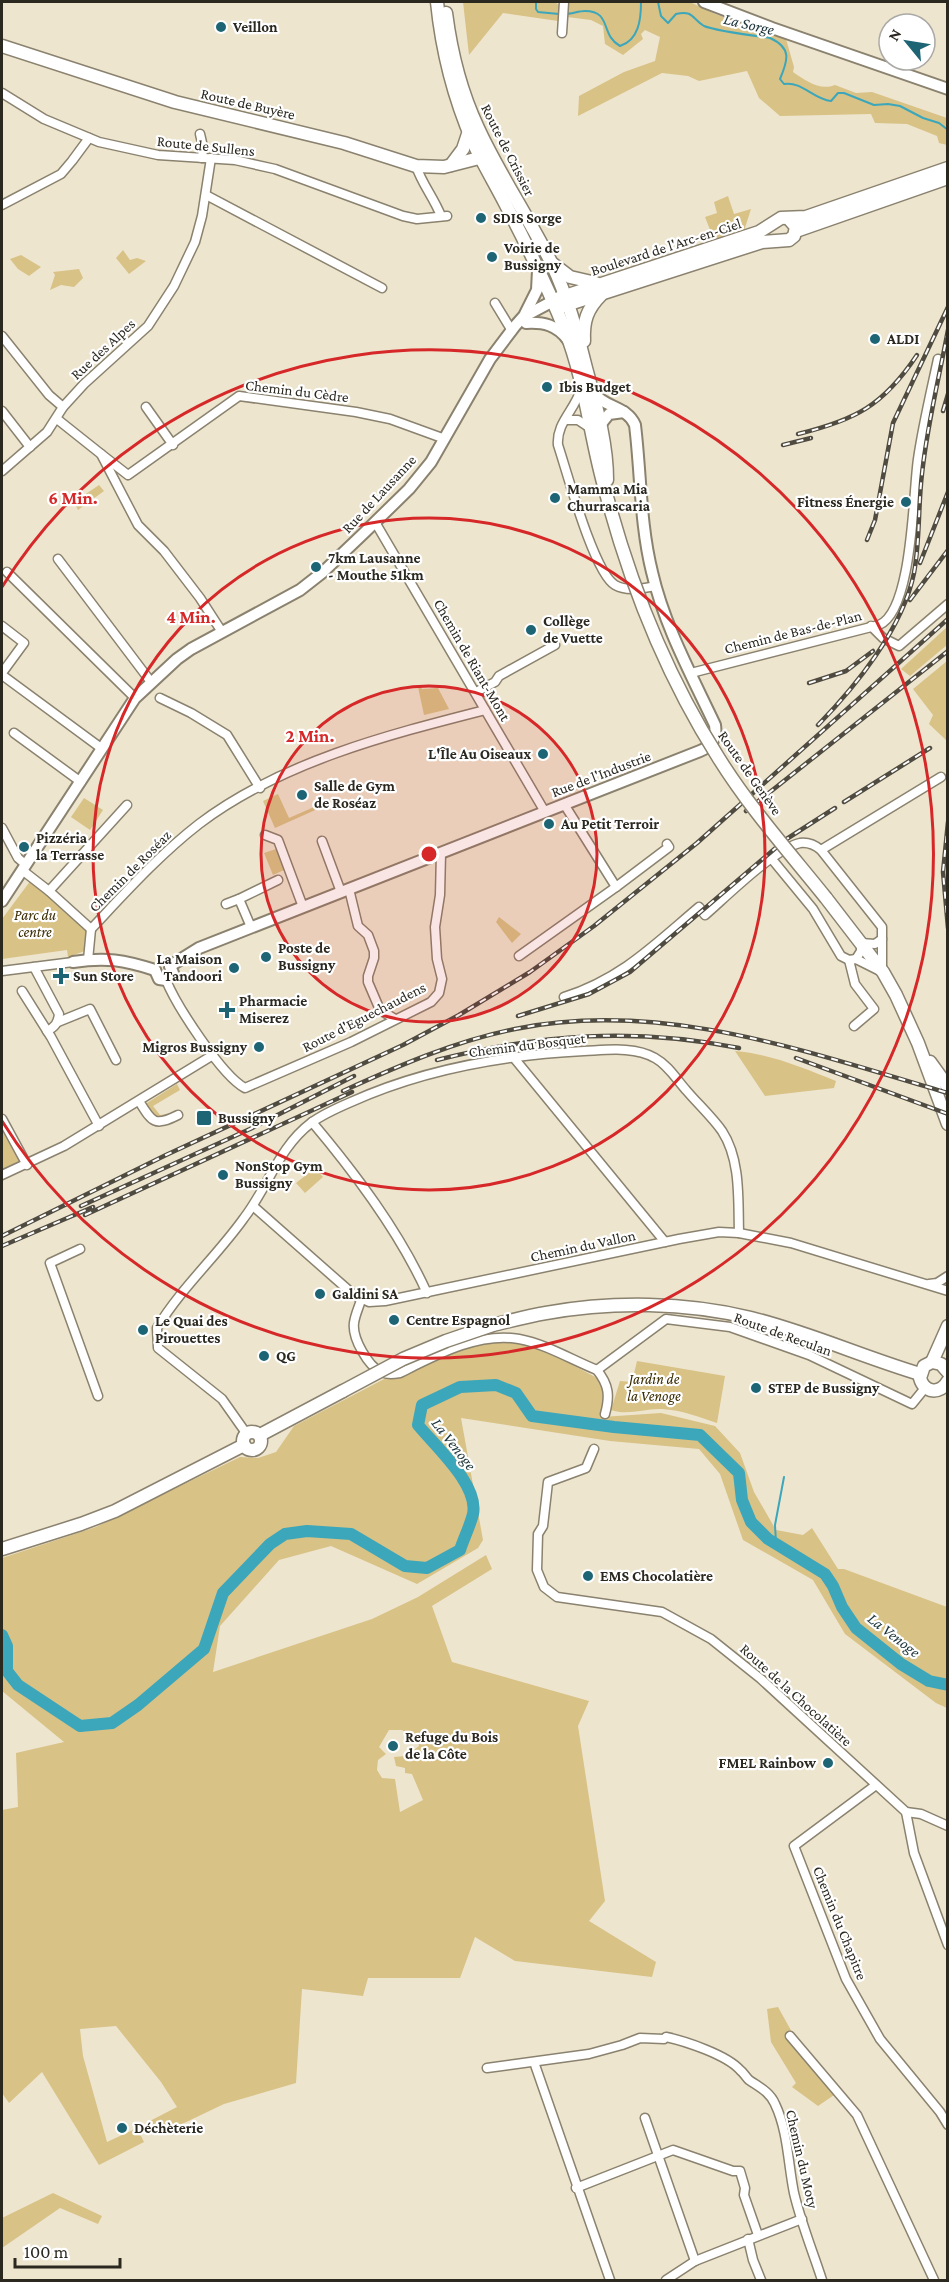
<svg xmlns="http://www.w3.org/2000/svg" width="949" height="2282" font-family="'Crimson Pro',serif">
<rect width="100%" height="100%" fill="#eee5cf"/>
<g fill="#d8c286" fill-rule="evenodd">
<path d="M463 2H555L559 5 558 21 503 13 469 55Z"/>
<path d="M567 2H690L715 14 786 39 794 67 793 72C806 81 820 91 835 85L856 93 872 92 947 118V145L939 143 937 136 907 124 875 123 871 114 780 116 759 98 747 71 699 81 688 76 662 73 578 116 579 96 624 72 655 61 660 37 645 30 641 34 643 39 623 55 605 44 603 26 591 20 567 17Z"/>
<path d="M728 196 734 214 751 209 744 231 714 240 705 217 717 213 714 202Z"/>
<path d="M123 250 130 260 137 258 146 261 129 274 116 258Z"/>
<path d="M21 255 41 267 29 276 18 269 10 259Z"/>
<path d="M79 269 83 278 74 287 61 285 50 290 55 275 53 272Z"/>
<path d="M99 485 104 491 78 510 74 502Z"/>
<path d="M947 627V645L910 676 901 669Z"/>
<path d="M947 661V741L929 724 933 715 913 689Z"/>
<path d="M420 686 422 689 438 688 449 709 424 715 418 687Z"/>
<path d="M278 794 289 818 330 800 331 803 275 828 263 801Z"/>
<path d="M84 798 103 810 90 830 71 817Z"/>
<path d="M276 849 284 870 273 875 264 853Z"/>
<path d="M31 880 89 932 85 951 68 957 67 950 2 959V919Z"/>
<path d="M499 917 521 934 512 943 496 922Z"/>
<path d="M735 1051C771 1054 803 1068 836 1081L834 1088 765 1096Z"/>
<path d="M177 1084 180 1090 153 1106 160 1115 172 1113 162 1119 156 1118 146 1107 147 1103Z"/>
<path d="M2 1126 22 1164 2 1173Z"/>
<path d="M315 1168 323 1177 305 1193 296 1183Z"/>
<path d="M489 1341H520L563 1360 601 1380 605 1398 602 1417 661 1413 715 1426 740 1453 754 1492 776 1530 803 1535 812 1528 838 1569H844L947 1607V1708L936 1703 845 1634 813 1580 743 1540 720 1474 699 1449 610 1441 461 1418 483 1540 478 1548 417 1584 331 1546 279 1560 220 1626 213 1672 372 1619 418 1597 486 1555 492 1569 432 1606 452 1662 589 1701 578 1726 605 1901 589 1921 656 1962 652 1977 515 1961 475 1937 460 1978H368L363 1996 302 1989 296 2083 224 2104 161 2134 146 2123 177 2107 161 2082 116 2026 80 2029 83 2056 107 2142 137 2128 144 2142 99 2165 42 2072 9 2103 2 2093V1810L18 1807 16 1753 64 1742 2 1691V1558L96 1527 240 1457 258 1458 276 1452 294 1426 436 1352ZM389 1730H402L418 1741 419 1746 406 1756 394 1757 396 1766 405 1768V1773L412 1774 423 1800 400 1812 395 1779 382 1778 377 1770 378 1760 386 1754 379 1747Z"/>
<path d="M637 1361 725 1376 717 1423C699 1417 682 1410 662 1409 645 1408 628 1416 611 1410L620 1381 632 1382Z"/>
<path d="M778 2007 798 2043 837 2093 818 2106 792 2087 796 2083 771 2042 767 2009Z"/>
<path d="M53 2193 102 2216 98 2224 60 2208 2 2248V2218Z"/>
</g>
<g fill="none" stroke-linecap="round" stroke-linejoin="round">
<g stroke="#3ca6bb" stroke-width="2">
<path d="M536 2V9L538 12 559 14"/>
<path d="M658 2 661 16 668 23 676 14C694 10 692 19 704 26 716 31 756 36 770 38 792 48 788 60 780 79L784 84C802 81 813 99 831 101L838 93H844L874 105 888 104 900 106 923 118 939 123 948 130"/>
<path d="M565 14C572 14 578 11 585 11 612 11 600 35 620 46 639 40 641 19 641 2"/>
<path d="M776 1543 775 1525 784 1477"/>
</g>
<path stroke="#3ca6bb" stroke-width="12" d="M2 1635 7 1646V1671L18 1685 80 1726 112 1723 138 1705 204 1649 223 1593 270 1544 285 1534 307 1531 351 1534 405 1566 427 1568 460 1550C464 1538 470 1526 473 1514 479 1485 436 1447 418 1425L422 1405 460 1387 496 1385 516 1393 532 1416 614 1427 700 1435 739 1473 742 1500 751 1522 768 1539 825 1574 833 1586 842 1607 856 1628 901 1664 929 1681 948 1685"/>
<g stroke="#8a826e" stroke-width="11">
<g id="minor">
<path d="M562 33 564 2"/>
<path d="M2 93 44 119 99 142 158 155 235 160 275 169 403 216 417 219 447 216"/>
<path d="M200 134 203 147 202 158"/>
<path d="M416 166C422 184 434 198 441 216"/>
<path d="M206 195 382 288"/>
<path d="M2 205 61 174 72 161 89 138"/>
<path d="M495 303 512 331"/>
<path d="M2 336 49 395 63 407"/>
<path d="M581 389C575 410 556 423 558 445 567 472 594 573 615 585 627 592 643 588 656 586"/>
<path d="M146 407 173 445"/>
<path d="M2 411 30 447"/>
<path d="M57 419 101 454 138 525 164 551 200 598 222 632"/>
<path d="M566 420H578L590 428"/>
<path d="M101 454 128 475 239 396 356 412 390 419 445 439"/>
<path d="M2 471 47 432 63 407 84 384 148 326 174 286 195 242 202 216 211 158"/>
<path d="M375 522 545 812"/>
<path d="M58 559 151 682"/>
<path d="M7 572 135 698"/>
<path d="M2 626 24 643 2 673"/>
<path d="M871 626 883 638 899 646 948 604"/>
<path d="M691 673 879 625C913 611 913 491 918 459 923 425 931 392 938 359"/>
<path d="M2 675 101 748"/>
<path d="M476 692 495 682 499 676 555 645"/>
<path d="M160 698 191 713 227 735 260 788"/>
<path d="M14 733 81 782"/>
<path d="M2 828 18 858 25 864"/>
<path d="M265 835 278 840 303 907"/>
<path d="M322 841 341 892"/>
<path d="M821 850 941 777"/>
<path d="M771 858 813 909 841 956 849 960 856 959 882 972"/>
<path d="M22 870 49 891 91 929"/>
<path d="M616 887 669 847 667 844"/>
<path d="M349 889 358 926 368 935 374 951V958L368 976V982L380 1010 395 1019"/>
<path d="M49 891 127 805"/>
<path d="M239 899 278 880"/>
<path d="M226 904 239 899 251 927"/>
<path d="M91 929C125 893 159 855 199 824 281 762 387 735 485 710"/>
<path d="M519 956 616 887 564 804"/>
<path d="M856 959 861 951V943L875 944 882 939"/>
<path d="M88 960 91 929"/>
<path d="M849 960 855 984 874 1009 854 1026"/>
<path d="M34 967 59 1014C58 1023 55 1027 47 1031"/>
<path d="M2 971 73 962"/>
<path d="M166 980C176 1005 222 1076 245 1088L351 1042 431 1002 439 993 442 979 437 959 435 927 440 895 441 853"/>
<path d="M22 991 51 1037 99 1126"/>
<path d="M564 997C621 979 654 945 699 907L705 915C727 896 774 849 800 843 808 842 815 845 821 850L882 927V968"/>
<path d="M58 1022 90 1009 116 1060"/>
<path d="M514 1058 665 1242"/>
<path d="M139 1101C152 1122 154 1127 178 1115"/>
<path d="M2 1119 27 1165"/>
<path d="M312 1122C355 1173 399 1231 427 1293"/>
<path d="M2 1175 64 1146 213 1055"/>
<path d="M253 1206 354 1295 369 1302 385 1301 679 1239 719 1232 739 1233 791 1243 948 1291"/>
<path d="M80 1249 50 1263 98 1396"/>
<path d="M929 1284 937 1283 948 1276"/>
<path d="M361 1300C359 1307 355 1315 354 1323 352 1338 368 1366 381 1372 388 1375 394 1374 400 1373 436 1355 478 1332 519 1339 546 1344 572 1360 597 1370 609 1385 610 1396 605 1414"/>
<path d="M597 1370 666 1319 730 1327 809 1355 912 1404 925 1388"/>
<path d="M246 1433 222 1399 158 1348 157 1328C181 1288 217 1256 244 1218 268 1187 279 1147 311 1123 323 1114 337 1108 351 1102 424 1069 505 1055 584 1051 606 1050 635 1046 655 1058 668 1065 677 1080 686 1090 698 1104 712 1117 722 1131 741 1160 738 1200 739 1233"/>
<path d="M594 1449 586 1468 548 1482 543 1526 538 1534 537 1570 544 1587 557 1597 662 1612 711 1639 761 1679 906 1812 914 1853 948 1945"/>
<path d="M876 1785 794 1846 846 1979 880 2039 940 2112 948 2125"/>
<path d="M906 1812 921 1814 948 1826"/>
<path d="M790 2036 857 2115 934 2280"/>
<path d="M534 2062 610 2280"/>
<path d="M487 2068 589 2054 622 2045 640 2038 664 2039 666 2037C685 2041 727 2055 740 2070 744 2073 745 2076 749 2080 759 2087 770 2092 775 2104 788 2131 788 2164 794 2193 801 2223 813 2252 822 2280"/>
<path d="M645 2118 695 2261"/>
<path d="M576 2188 673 2150 733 2171H740L745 2188 744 2195 758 2235"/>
<path d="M748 2239 753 2260 761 2280"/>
<path d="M666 2280 695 2261 802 2219"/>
</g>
</g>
<g stroke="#8a826e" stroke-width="14">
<g id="tertiary">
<path d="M704 2 772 28 948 89"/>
<path d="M525 314 537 290 538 270"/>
<path d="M526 323C544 322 557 325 568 340"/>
<path d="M601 424 609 414 624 412"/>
<path d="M2 901 135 698 177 659 191 649 300 590 323 572 365 532 409 489 431 462 490 359 515 326 523 317 553 301"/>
<path d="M73 962C106 957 124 960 155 970"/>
<path d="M170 966 199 948 700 751C712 746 717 738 715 725 692 676 664 625 652 572 640 524 641 474 635 425 627 406 604 408 593 392"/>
<path d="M155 970 159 979 166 980 173 973 170 966"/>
</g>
</g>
<g stroke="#8a826e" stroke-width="15">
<g id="secondary">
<path d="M437 2C442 51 453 96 473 142 483 164 496 185 507 207 528 247 548 288 565 330 586 382 590 440 606 493"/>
<path d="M446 13C451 52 461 92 478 128 499 174 529 218 552 264 568 298 577 332 586 368 596 405 607 442 607 480"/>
<path d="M2 46 175 102 344 143 416 166 444 167 487 156"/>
<path d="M451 165 463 149 469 131"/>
<path d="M796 231 948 178"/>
<path d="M553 264 570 277 596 283"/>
<path d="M559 298 759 232 781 218 806 217 948 168"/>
<path d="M563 306 762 242 789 240 794 236 796 227 789 219"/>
<path d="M584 341C583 321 587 309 601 295"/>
<path d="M826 898 883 972 896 995 918 1043 948 1124"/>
<path d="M930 1062 948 1087"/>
<path d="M493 1325C510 1321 528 1316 546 1313 612 1301 686 1302 751 1318 808 1332 863 1357 920 1374"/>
<path d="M932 1362 948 1326"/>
<path d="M948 1372 941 1364 932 1362 924 1366 920 1378C924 1393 940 1395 948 1381"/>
<circle cx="252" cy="1441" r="9"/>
<path d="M260 1435 343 1391"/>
<path d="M2 1549 81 1524 115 1511 244 1445"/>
</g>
</g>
<use href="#minor" stroke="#fff" stroke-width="8"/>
<use href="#tertiary" stroke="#fff" stroke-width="10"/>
<use href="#secondary" stroke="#fff" stroke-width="12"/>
<g stroke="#4f4b40" stroke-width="4.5">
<g id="rail">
<path d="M943 411 948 394"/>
<path d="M798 434C855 420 883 406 917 355"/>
<path d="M783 445 811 438"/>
<path d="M867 540 875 520 893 423 948 307"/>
<path d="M920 563 948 492"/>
<path d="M910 600 948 550"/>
<path d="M809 683 846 671 873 651"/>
<path d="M818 725C856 686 903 628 914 573 920 541 918 507 922 474 927 426 939 378 948 330"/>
<path d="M844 802 930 748"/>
<path d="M746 811 948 651"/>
<path d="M948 822 943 872 948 928"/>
<path d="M518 1016 589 994 630 972 785 840 835 808"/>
<path d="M796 1058 948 1114"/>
<path d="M437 1060C541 1034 633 1027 739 1048"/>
<path d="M343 1091C398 1066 455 1041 515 1029 663 999 807 1052 948 1093"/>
<path d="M81 1206 250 1129 354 1076"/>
<path d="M85 1215 352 1092"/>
<path d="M2 1236 166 1155 403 1045 459 1015 530 972 594 926 697 843 948 619"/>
<path d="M2 1246 93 1207"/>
</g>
</g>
<use href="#rail" stroke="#fff" stroke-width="2" stroke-dasharray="7" stroke-linecap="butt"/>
<g stroke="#8a826e" stroke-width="15" stroke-linecap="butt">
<g id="secondary-bridge">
<path d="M606 493C631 587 666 675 718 757 749 807 789 852 826 898"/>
<path d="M343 1391 403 1359 446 1341 493 1325"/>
</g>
</g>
<use href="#secondary-bridge" stroke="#fff" stroke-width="12"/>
</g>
<circle cx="429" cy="854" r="168" fill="#d62828" fill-opacity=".12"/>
<g fill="none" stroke="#d62828" stroke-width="3">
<circle cx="429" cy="854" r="168"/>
<circle cx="429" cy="854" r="336"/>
<path d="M2 587A504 504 0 1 1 2 1121"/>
</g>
<g fill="#1d6574" stroke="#fff" stroke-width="2">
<circle cx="221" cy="27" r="6"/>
<circle cx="481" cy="218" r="6"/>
<circle cx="492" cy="257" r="6"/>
<circle cx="875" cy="339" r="6"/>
<circle cx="547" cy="387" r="6"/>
<circle cx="555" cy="498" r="6"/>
<circle cx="906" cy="502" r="6"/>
<circle cx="316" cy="567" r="6"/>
<circle cx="531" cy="630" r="6"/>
<circle cx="543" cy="754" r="6"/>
<circle cx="302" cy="795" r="6"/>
<circle cx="549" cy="824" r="6"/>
<circle cx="24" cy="847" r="6"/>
<circle cx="266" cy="957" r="6"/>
<circle cx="234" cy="968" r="6"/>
<path d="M58 967h6v6h6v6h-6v6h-6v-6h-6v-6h6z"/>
<path d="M224 1001h6v6h6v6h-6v6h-6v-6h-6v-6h6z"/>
<circle cx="259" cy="1047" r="6"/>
<rect x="196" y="1110" width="16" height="16" rx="3"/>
<circle cx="223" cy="1175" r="6"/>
<circle cx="320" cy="1294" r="6"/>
<circle cx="394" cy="1320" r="6"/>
<circle cx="143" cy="1330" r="6"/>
<circle cx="264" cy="1356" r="6"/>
<circle cx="756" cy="1388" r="6"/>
<circle cx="588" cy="1576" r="6"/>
<circle cx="393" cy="1746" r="6"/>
<circle cx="828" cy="1763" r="6"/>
<circle cx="122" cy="2128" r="6"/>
</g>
<g text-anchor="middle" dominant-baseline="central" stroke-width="4.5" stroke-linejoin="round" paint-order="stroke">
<g font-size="15" font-weight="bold" fill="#2b2820" stroke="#fff" text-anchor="start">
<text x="233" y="27">Veillon</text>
<text x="493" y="218">SDIS Sorge</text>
<text x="504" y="248">Voirie de<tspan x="504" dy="17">Bussigny</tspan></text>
<text x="887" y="339">ALDI</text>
<text x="559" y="387">Ibis Budget</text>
<text x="567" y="489">Mamma Mia<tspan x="567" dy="17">Churrascaria</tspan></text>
<text x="894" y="502" text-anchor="end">Fitness Énergie</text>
<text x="328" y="558">7km Lausanne<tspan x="328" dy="17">- Mouthe 51km</tspan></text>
<text x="543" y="621">Collège<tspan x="543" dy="17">de Vuette</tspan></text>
<text x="531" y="754" text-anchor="end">L'Île Au Oiseaux</text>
<text x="314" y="786">Salle de Gym<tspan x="314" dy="17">de Roséaz</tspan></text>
<text x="561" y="824">Au Petit Terroir</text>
<text x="36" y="838">Pizzéria<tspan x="36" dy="17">la Terrasse</tspan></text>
<text x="278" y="948">Poste de<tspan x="278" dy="17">Bussigny</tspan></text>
<text x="222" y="959" text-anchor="end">La Maison<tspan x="222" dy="17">Tandoori</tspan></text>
<text x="73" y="976">Sun Store</text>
<text x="239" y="1001">Pharmacie<tspan x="239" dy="17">Miserez</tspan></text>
<text x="247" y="1047" text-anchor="end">Migros Bussigny</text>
<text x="218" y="1118">Bussigny</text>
<text x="235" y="1166">NonStop Gym<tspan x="235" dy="17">Bussigny</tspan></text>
<text x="332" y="1294">Galdini SA</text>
<text x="406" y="1320">Centre Espagnol</text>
<text x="155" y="1321">Le Quai des<tspan x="155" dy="17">Pirouettes</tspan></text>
<text x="276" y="1356">QG</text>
<text x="768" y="1388">STEP de Bussigny</text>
<text x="600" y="1576">EMS Chocolatière</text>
<text x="405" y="1737">Refuge du Bois<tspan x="405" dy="17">de la Côte</tspan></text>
<text x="816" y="1763" text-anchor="end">FMEL Rainbow</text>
<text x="134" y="2128">Déchèterie</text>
</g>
<g font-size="15" fill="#2b2820" stroke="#fff">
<text transform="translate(248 104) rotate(13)">Route de Buyère</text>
<text transform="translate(206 146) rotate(6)">Route de Sullens</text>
<text transform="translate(508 150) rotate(63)">Route de Crissier</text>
<text transform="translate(666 247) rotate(-18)">Boulevard de l'Arc-en-Ciel</text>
<text transform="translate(103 349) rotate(-43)">Rue des Alpes</text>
<text transform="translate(297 391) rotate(7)">Chemin du Cèdre</text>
<text transform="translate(379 494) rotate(-47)">Rue de Lausanne</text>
<text transform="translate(793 632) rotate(-14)">Chemin de Bas-de-Plan</text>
<text transform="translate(472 660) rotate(60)">Chemin de Riant-Mont</text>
<text transform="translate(750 773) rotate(55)">Route de Genève</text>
<text transform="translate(601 774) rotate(-21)">Rue de l'Industrie</text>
<text transform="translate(130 871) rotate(-45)">Chemin de Roséaz</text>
<text transform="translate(364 1017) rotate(-27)">Route d'Eguechaudens</text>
<text transform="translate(527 1045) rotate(-7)">Chemin du Bosquet</text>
<text transform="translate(583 1246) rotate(-12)">Chemin du Vallon</text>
<text transform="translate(783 1334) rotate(20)">Route de Reculan</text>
<text transform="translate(796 1695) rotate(42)">Route de la Chocolatière</text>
<text transform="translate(840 1923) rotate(68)">Chemin du Chapitre</text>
<text transform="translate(802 2159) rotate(77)">Chemin du Moty</text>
</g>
<g font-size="15" font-style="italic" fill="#392b00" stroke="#fff">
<text x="35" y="915">Parc du<tspan x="35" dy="17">centre</tspan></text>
<text x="654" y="1379">Jardin de<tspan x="654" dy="17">la Venoge</tspan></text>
</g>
<g font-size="16" font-style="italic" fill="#1c3439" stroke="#fff">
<text transform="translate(749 24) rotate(13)">La Sorge</text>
<text transform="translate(454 1444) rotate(52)">La Venoge</text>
<text transform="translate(894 1635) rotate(38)">La Venoge</text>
</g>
</g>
<circle cx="429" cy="854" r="9" fill="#d62828" stroke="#fff" stroke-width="3"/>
<g font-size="18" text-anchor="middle" font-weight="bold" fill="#d62828" stroke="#fff" stroke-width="4.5" stroke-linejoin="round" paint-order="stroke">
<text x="73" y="504">6 Min.</text>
<text x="191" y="623">4 Min.</text>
<text x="310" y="742">2 Min.</text>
</g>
<rect width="949" height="2282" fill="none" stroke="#2b2820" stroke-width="6"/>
<g transform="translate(907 42) rotate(300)"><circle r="28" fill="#ffffff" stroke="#aaa9a6" stroke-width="1.5"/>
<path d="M0-4.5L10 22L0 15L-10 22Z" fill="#1d6574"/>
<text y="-9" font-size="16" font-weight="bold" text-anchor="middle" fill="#2b2820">N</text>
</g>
<path d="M15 2258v9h105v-9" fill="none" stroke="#2b2820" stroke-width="3"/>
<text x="24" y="2258" font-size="18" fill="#2b2820" stroke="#ffffff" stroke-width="4.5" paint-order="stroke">100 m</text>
</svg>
